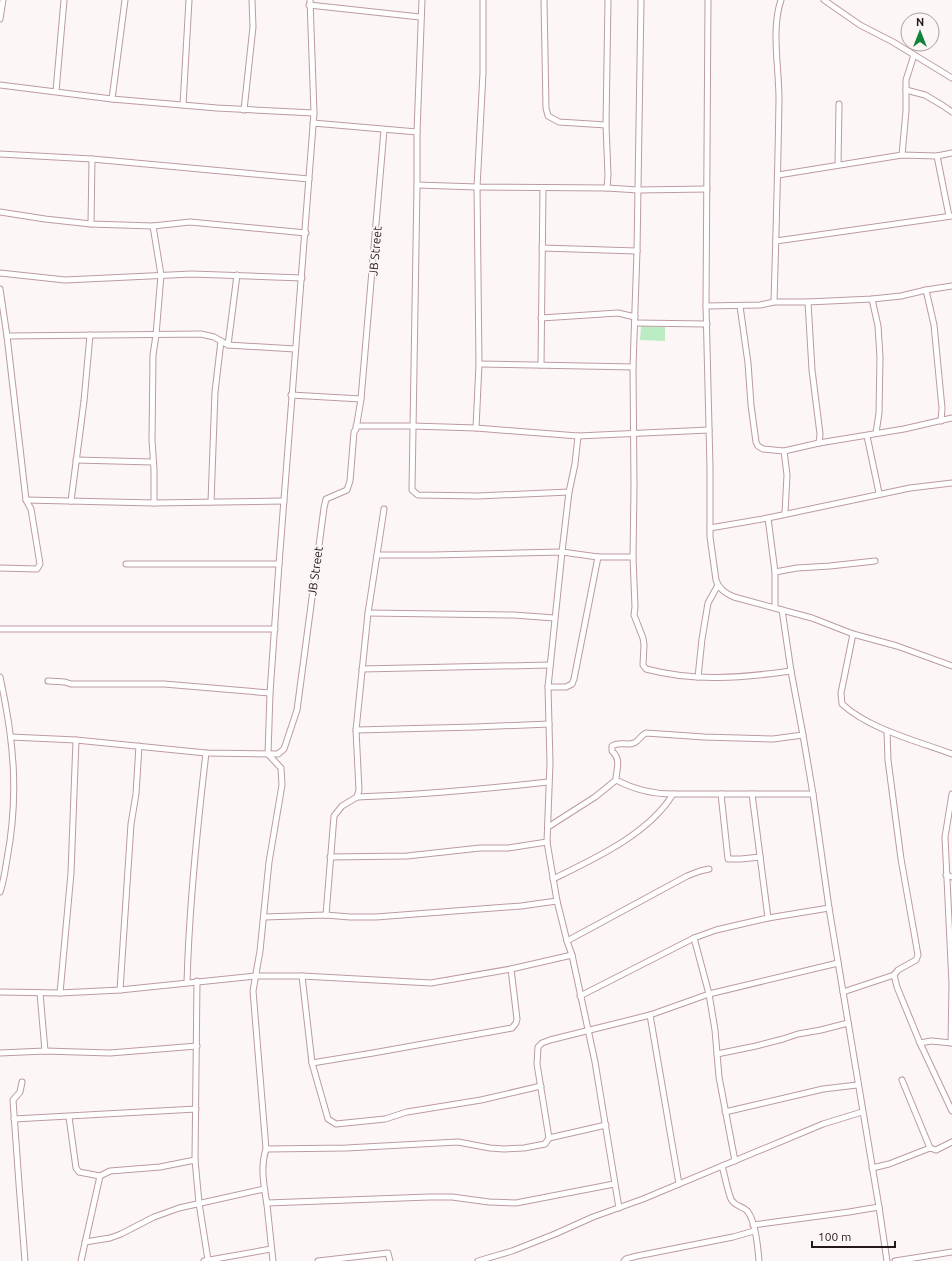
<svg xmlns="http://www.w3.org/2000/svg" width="952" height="1261" font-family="Ubuntu,sans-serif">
<rect width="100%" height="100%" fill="#fdf6f7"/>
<path fill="#bbecc3" d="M641 326 665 327V341L640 340Z"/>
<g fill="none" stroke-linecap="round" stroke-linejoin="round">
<g stroke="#bc9ba0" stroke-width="7">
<g id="minor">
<path d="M422 0 417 132V185L412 490 418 495 478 496 569 492"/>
<path d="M544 0 546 108 548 116 559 122 606 125"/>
<path d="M641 0 637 251 633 367 634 487 633 557 635 607 634 615 643 638 644 645 643 665 646 669C695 682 741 678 791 671"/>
<path d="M708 0 706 306 710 468V537L716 580C719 589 725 593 734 597L812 618 853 634 897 646 952 666"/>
<path d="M824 0 860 25 893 42 952 78"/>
<path d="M309 5 420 17"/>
<path d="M0 19 3 0"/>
<path d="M0 85 112 99 217 108 314 113"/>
<path d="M906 90 925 95 942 105 952 112"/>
<path d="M56 91 64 0"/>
<path d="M112 99 125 0"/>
<path d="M183 105 189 0"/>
<path d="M244 110 253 27 252 0"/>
<path d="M313 123 417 132"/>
<path d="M0 154 92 159 309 179"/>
<path d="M902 155 906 111V80L914 55"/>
<path d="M937 156 949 216"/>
<path d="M838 165 839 104"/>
<path d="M778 175 902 155 937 156 952 153"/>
<path d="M417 185 477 187 607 188 638 190 707 189"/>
<path d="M607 188 608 175 606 125 608 0"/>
<path d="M0 212 45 219 91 224 153 226 190 222 306 233"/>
<path d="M91 224 92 159"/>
<path d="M153 226 161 275 156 335 153 355 152 440 154 470V503"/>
<path d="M776 241 952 216"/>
<path d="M542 248 637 251"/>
<path d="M0 273 65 280 192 274 302 278"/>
<path d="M0 289 7 336"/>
<path d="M926 290 934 325 942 408 941 421"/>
<path d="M872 299 878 326 880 357 879 413 876 433"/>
<path d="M774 302C776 235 778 167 779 99 779 68 771 29 781 0"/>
<path d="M808 302 812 370 820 434 819 443"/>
<path d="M706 306 760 305 774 302H808L872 299 901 296 926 290 952 286"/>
<path d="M740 306 748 363 751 405 756 442 758 446 763 449 784 451 819 443 904 429 952 418"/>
<path d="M541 318 618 313 635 317"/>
<path d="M635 323 707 324"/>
<path d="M228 345 237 275"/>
<path d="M479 364 633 367"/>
<path d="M541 365 543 188"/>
<path d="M291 395 361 399"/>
<path d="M356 426H413L476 428 578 436 709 430"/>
<path d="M476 428 479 364 477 187 483 73V0"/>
<path d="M578 436 575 464 569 492 562 552 548 687 550 763 547 842 557 901 567 941 572 955 595 1062 619 1208"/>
<path d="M867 436 879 493"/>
<path d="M784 451 787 475 785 513"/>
<path d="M76 460 153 462"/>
<path d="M26 500 154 503 284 501"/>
<path d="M71 501 84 401 90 335"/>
<path d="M211 502 215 392 221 341"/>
<path d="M768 518 775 572"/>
<path d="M710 528 768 518 910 488 952 483"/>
<path d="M377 555 384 509"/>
<path d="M126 564H279"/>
<path d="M0 568 37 569 40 564 31 509 26 500 7 336 201 334 214 337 228 345 295 349"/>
<path d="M775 608V572L797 568 830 566 875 561"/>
<path d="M782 610 791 671 803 735 813 794 829 908 879 1207 887 1261"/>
<path d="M368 613 514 615 554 618"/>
<path d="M0 629H275"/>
<path d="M853 634 841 693 842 704C869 729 917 741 952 754"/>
<path d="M362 669 550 665"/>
<path d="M0 677C14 740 19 796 7 859 5 871 4 881 0 892"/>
<path d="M698 677 702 639 708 603 718 585"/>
<path d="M48 681 65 682 71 684H164L270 693"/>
<path d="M548 687H566L572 684 574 679 598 557"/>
<path d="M356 730 475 727 549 724"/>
<path d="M11 737 76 740 206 753 278 754 284 749 297 710 324 508 326 499 347 490 350 481 354 432 356 429 361 399 384 130"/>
<path d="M673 794C652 794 635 790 616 780 616 769 622 760 612 751V746C619 741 627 746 634 743 639 741 641 735 646 733L704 737 773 739 803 735"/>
<path d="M721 794 728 859H741L760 857"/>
<path d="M752 794 768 918"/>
<path d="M357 797C421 795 485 789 548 782"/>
<path d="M548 827 595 797 616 780"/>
<path d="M330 857 407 856 480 848H508L547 842"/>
<path d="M946 875 952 877"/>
<path d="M553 879C594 859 649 834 673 794H813"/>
<path d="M326 915 334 816 342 806 357 797 359 790 356 730 368 613 377 555H432L562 552 598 557H633"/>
<path d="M264 917 326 915 350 917H376L521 906 557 901"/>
<path d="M694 938 709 994 715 1030 719 1077 735 1161"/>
<path d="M567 941 687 876 700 871 709 869"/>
<path d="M894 975 897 987 920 1043 952 1111"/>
<path d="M302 976 312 1063 328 1119 336 1124 385 1119 407 1112 481 1100 541 1086"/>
<path d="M197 981 195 1160 199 1203 208 1260"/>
<path d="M187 983C189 906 197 829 206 753"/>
<path d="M120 990 131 824 136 794 139 746"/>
<path d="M0 992 60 993 120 990 256 976H302L431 983 511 969"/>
<path d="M843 992 894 975 898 970 916 960 918 955 901 859 888 760 887 731"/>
<path d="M40 993 45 1051"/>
<path d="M60 993 71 873 76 740"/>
<path d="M580 996 694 938 716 930 768 918 829 908"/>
<path d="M650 1015 679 1184"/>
<path d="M920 1043 931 1041 952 1043"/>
<path d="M951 1043 952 984 945 837 952 794"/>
<path d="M0 1053 45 1051 110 1053 197 1046"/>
<path d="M717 1054 756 1046 783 1039 798 1034 821 1030 848 1023"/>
<path d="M312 1063 373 1053 512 1028 516 1023 517 1019 511 969 572 955"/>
<path d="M902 1080 930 1148"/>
<path d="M22 1082 20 1092 13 1100 19 1184 25 1261"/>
<path d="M725 1112 823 1089 857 1085"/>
<path d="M69 1117 76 1168 79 1172 100 1176 110 1171 160 1167 195 1160"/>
<path d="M14 1119 196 1109"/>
<path d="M549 1138 606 1125"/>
<path d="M266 1149 346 1148 458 1142 490 1148 504 1149 524 1148 545 1144 549 1138 537 1064 538 1047 542 1043 550 1040 650 1015 709 994 838 963"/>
<path d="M722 1166C725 1176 727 1189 731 1199 735 1207 744 1206 748 1212 756 1223 758 1248 759 1261"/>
<path d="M872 1168 889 1164 930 1148 936 1150 952 1142"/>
<path d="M267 1203 429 1197H452L489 1202 516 1203 614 1184"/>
<path d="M753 1225 849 1212 879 1207"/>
<path d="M85 1242 110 1238 121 1234 154 1217 179 1208 264 1189"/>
<path d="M81 1261 100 1176"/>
<path d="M204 1261 271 1249"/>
<path d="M273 1261C271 1242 269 1223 267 1205 264 1185 260 1168 266 1149L253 991 260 951 269 862 282 785 281 768 268 754 270 693 279 564 314 113 310 0"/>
<path d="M318 1261 388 1253 390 1261"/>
<path d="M478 1261 512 1251 555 1234 593 1217 643 1199 823 1124 862 1112"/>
<path d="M624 1261 626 1259 637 1256 733 1237 754 1231"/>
<path d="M895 1261 952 1252"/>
</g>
</g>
<use href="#minor" stroke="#fff" stroke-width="5"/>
</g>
<g text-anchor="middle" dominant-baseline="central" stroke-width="3.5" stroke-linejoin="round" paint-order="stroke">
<g font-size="12" fill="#24181a" stroke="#fdf6f7">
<text transform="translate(375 251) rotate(-85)">JB Street</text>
<text transform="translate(315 571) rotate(-82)">JB Street</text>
</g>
</g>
<g transform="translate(920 32)"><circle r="19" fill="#fdf6f7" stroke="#a69d9f"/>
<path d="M0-3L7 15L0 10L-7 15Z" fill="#10833b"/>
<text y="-6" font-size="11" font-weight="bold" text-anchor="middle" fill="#24181a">N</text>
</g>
<path d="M812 1241v6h83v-6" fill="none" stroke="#24181a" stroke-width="2"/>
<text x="818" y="1241" font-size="12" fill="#24181a" stroke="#fdf6f7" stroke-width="3" paint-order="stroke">100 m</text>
</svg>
